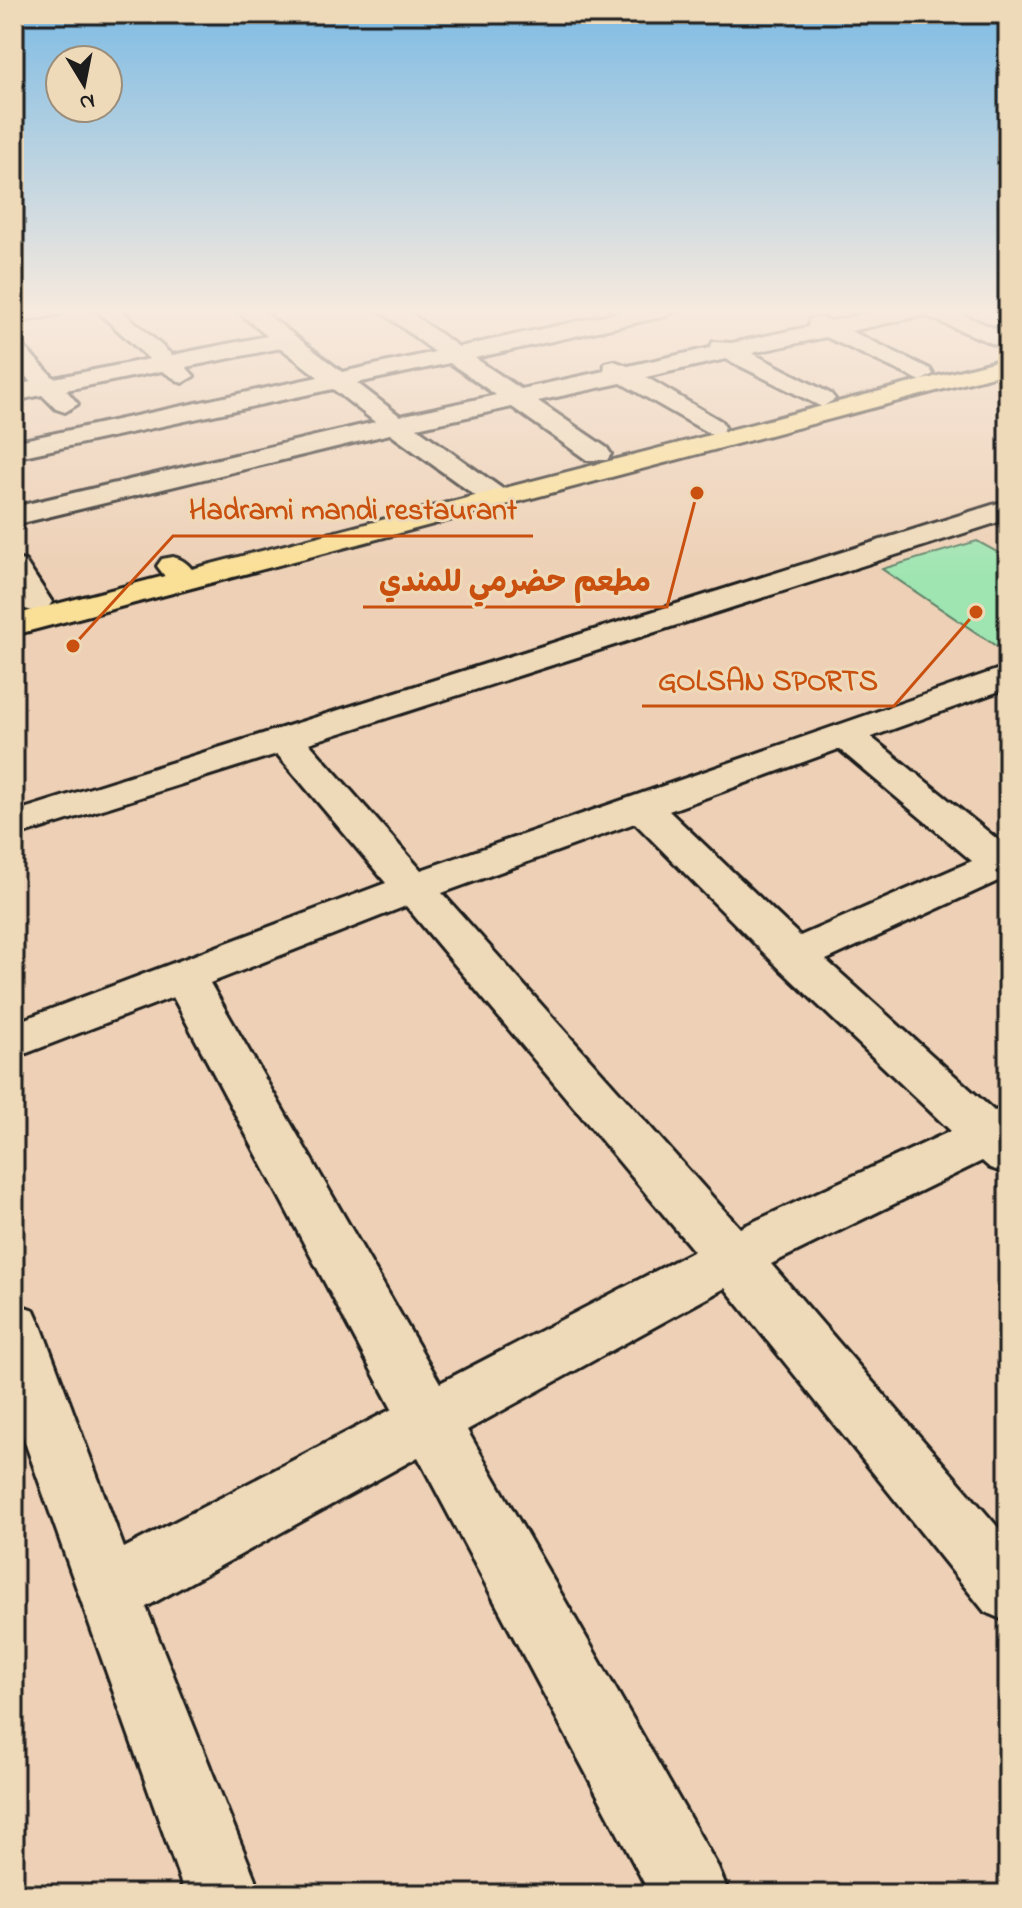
<svg xmlns="http://www.w3.org/2000/svg" width="1022" height="1908" font-family="'Indie Flower','Playpen Sans Arabic',sans-serif">
<rect width="100%" height="100%" fill="#edd0b5"/>
<filter id="ink" filterUnits="userSpaceOnUse"><feTurbulence type="fractalNoise" baseFrequency=".0125" numOctaves="2"/><feDisplacementMap in="SourceGraphic" scale="16" xChannelSelector="R" yChannelSelector="G"/><feConvolveMatrix kernelMatrix="1 2 1 2 8 2 1 2 1" color-interpolation-filters="sRGB"/></filter>
<g filter="url(#ink)">
<path fill="#9fe5b2" stroke="#5e8067" stroke-width="2" d="M977 541 1008 558V654L882 569Z"/>
<g fill="none" stroke-linecap="round" stroke-linejoin="round">
<g stroke="#1c1c1c" stroke-width="6">
<g id="minor">
<path d="M14 309H63L60 314 14 323Z"/>
<path d="M95 309H120L172 355 267 336 235 309H260L342 372 435 352 378 309H404L459 347 634 309H677L666 316 475 358 521 389 604 371 605 363 614 361 628 366 710 348 713 342 732 343 808 327 810 319 818 317 831 321 888 309H949L1008 334V350L924 315 851 331 930 369 933 374 921 381 826 337 752 353 831 394 835 399 822 407 726 359 646 377 721 421 725 427 721 433 712 435 621 383 538 401 607 448 611 454 607 460H587L512 407 417 428 507 492 511 498 507 504H487L390 434 14 525V507L375 422 333 389 14 458V442L318 377 281 348 186 367 194 376 182 383 162 371 66 390 78 404 65 412 56 409 42 395 14 401V385L31 382 14 364V343L22 345 54 378 149 359ZM450 363 496 395 400 416 357 383Z"/>
<path d="M1008 500V519L309 743 421 870 1008 666V688L871 737 1008 848V882L1000 880 826 960 994 1111 1008 1107V1174L990 1168 982 1161 771 1264 1008 1539V1622L985 1612 725 1288 467 1430 718 1867 729 1894H650L418 1457 146 1607 261 1894H185L14 1411V1303L34 1310 42 1328 124 1548 392 1409 173 997 14 1058V1023L386 883 277 754 14 837V812ZM839 749 972 861 800 936 669 811ZM635 823 778 967 951 1131 740 1228 442 893ZM406 906 694 1251 440 1383 210 983Z"/>
<path d="M14 559 25 561 52 602 47 609 36 612 25 609C13 592 14 579 14 559Z"/>
</g>
</g>
<g stroke="#1c1c1c" stroke-width="6">
<path id="major" d="M173 557C187 560 192 569 200 580L195 587H173L157 566 162 559Z"/>
</g>
<g stroke="#1c1c1c" stroke-width="6">
<path id="highway" d="M1008 358V372L14 635V615Z"/>
</g>
<use href="#minor" fill="#eed9b8" fill-rule="evenodd"/>
<use href="#major" fill="#fadf96" fill-rule="evenodd"/>
<use href="#highway" fill="#fadf96" fill-rule="evenodd"/>
</g>
</g>
<linearGradient id="sky" x2="0" y2="1"><stop stop-color="#7dbbe4"/><stop offset="0.54" stop-color="#f7eade"/><stop offset="1" stop-color="#f7eade" stop-opacity="0"/></linearGradient>
<rect width="1022" height="576" fill="url(#sky)"/>
<path fill="none" stroke="#c9500e" stroke-width="3" d="M73 646L173 536H533M697 493L667 607H363M976 612L894 706H642"/>
<g fill="#c9500e" stroke="#eed9b8" stroke-width="3">
<circle cx="73" cy="646" r="8"/>
<circle cx="697" cy="493" r="8"/>
<circle cx="976" cy="612" r="8"/>
</g>
<g font-size="30" text-anchor="middle" font-weight="bold" fill="#c9500e" stroke="#eed9b8" stroke-width="6" stroke-linejoin="round" paint-order="stroke">
<text x="353" y="519">Hadrami mandi restaurant</text>
<text x="515" y="591">مطعم حضرمي للمندي</text>
<text x="768" y="690">GOLSAN SPORTS</text>
</g>
<rect width="1022" height="1908" fill="none" stroke="#eed9b8" stroke-width="48"/>
<rect x="24" y="24" width="974" height="1860" fill="none" stroke="#1c1c1c" stroke-width="3" filter="url(#ink)"/>
<g transform="translate(84 84) rotate(170)"><circle r="38" fill="#eed9b8" stroke="#9a8d7a" stroke-width="2"/>
<path d="M0-6L14 30L0 20L-14 30Z" fill="#1c1c1c"/>
<text y="-12" font-size="22" font-weight="bold" text-anchor="middle" fill="#1c1c1c">N</text>
</g>
</svg>
